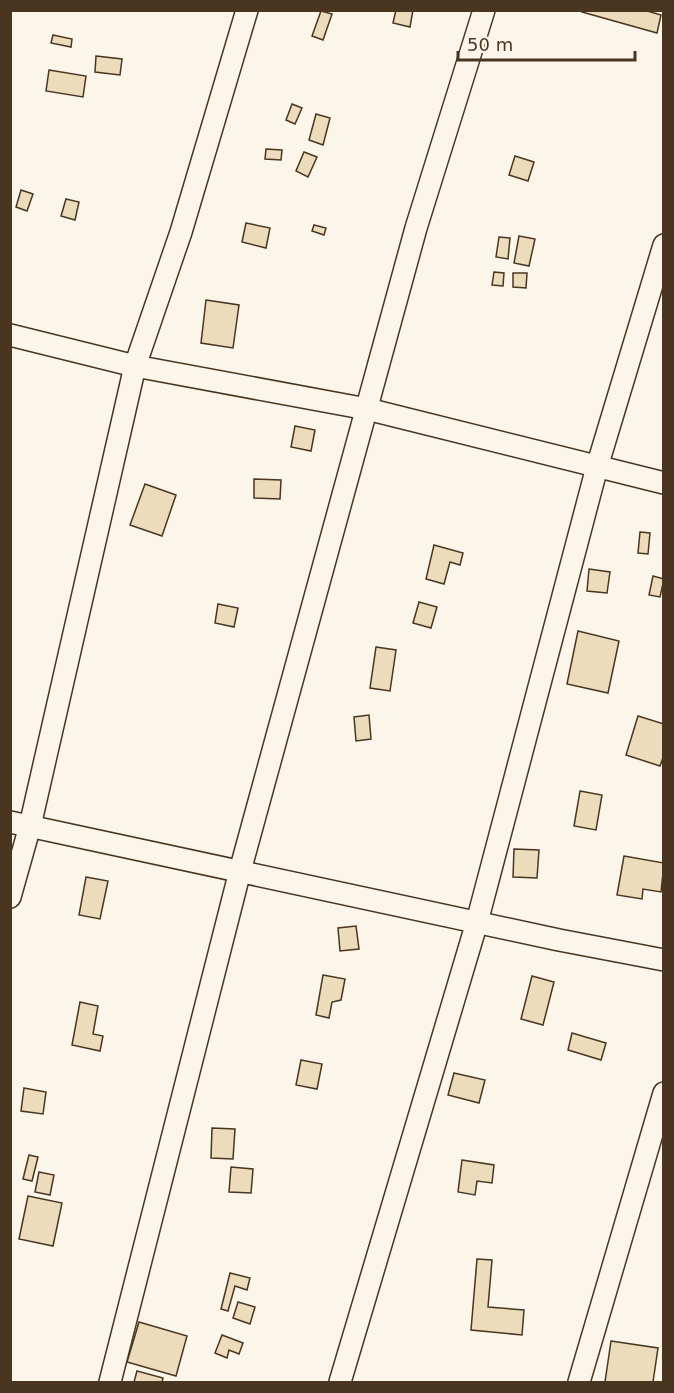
<svg xmlns="http://www.w3.org/2000/svg" width="674" height="1393" font-family="'DejaVu Sans',sans-serif">
<rect width="100%" height="100%" fill="#fbf6e9"/>
<g fill="#ecdcbc" stroke="#4a3520" stroke-width="1.5">
<path d="M396 10H413L410 27 393 23Z"/>
<path d="M583 10H644L661 15 657 33 582 12Z"/>
<path d="M321 11 332 14 323 40 312 36Z"/>
<path d="M53 35 72 39 71 47 51 43Z"/>
<path d="M96 56 122 59 120 75 95 72Z"/>
<path d="M49 70 86 76 83 97 46 91Z"/>
<path d="M292 104 302 108 295 124 286 120Z"/>
<path d="M316 114 330 118 323 145 309 140Z"/>
<path d="M266 149 282 150 281 160 265 159Z"/>
<path d="M304 152 317 157 308 177 296 171Z"/>
<path d="M515 156 534 162 528 181 509 175Z"/>
<path d="M21 190 33 194 27 211 16 207Z"/>
<path d="M66 199 79 202 75 220 61 216Z"/>
<path d="M246 223 270 228 266 248 242 242Z"/>
<path d="M314 225 326 228 324 235 312 231Z"/>
<path d="M519 236 535 239 529 266 514 263Z"/>
<path d="M499 237 510 238 508 259 496 257Z"/>
<path d="M494 272 504 273 503 286 492 285Z"/>
<path d="M513 273H527L526 288 513 287Z"/>
<path d="M206 300 239 305 233 348 201 343Z"/>
<path d="M295 426 315 430 311 451 291 447Z"/>
<path d="M254 479 281 480 280 499 254 498Z"/>
<path d="M145 484 176 495 162 536 130 525Z"/>
<path d="M640 532 650 533 648 554 638 553Z"/>
<path d="M434 545 463 553 460 565 450 562 444 584 426 579Z"/>
<path d="M589 569 610 572 607 593 587 591Z"/>
<path d="M653 576 664 579 660 597 649 595Z"/>
<path d="M419 602 437 607 431 628 413 623Z"/>
<path d="M218 604 238 608 234 627 215 623Z"/>
<path d="M578 631 619 641 608 693 567 684Z"/>
<path d="M376 647 396 650 390 691 370 688Z"/>
<path d="M369 715 371 739 356 741 354 717Z"/>
<path d="M638 716 664 724V755L660 766 626 755Z"/>
<path d="M580 791 602 795 596 830 574 826Z"/>
<path d="M514 849 539 850 537 878 513 877Z"/>
<path d="M624 856 664 863 661 892 643 889 642 899 617 895Z"/>
<path d="M86 877 108 881 100 919 79 915Z"/>
<path d="M356 926 359 949 340 951 338 928Z"/>
<path d="M323 975 345 979 341 1000 332 1002 329 1018 316 1015Z"/>
<path d="M532 976 554 982 543 1025 521 1019Z"/>
<path d="M80 1002 98 1006 93 1034 103 1036 100 1051 72 1045Z"/>
<path d="M572 1033 606 1043 601 1060 568 1050Z"/>
<path d="M301 1060 322 1064 317 1089 296 1085Z"/>
<path d="M454 1073 485 1080 479 1103 448 1095Z"/>
<path d="M24 1088 46 1092 43 1114 21 1111Z"/>
<path d="M212 1128 235 1129 233 1159 211 1158Z"/>
<path d="M29 1155 38 1157 32 1181 23 1179Z"/>
<path d="M462 1160 494 1165 492 1183 477 1181 475 1195 458 1192Z"/>
<path d="M231 1167 253 1169 251 1193 229 1192Z"/>
<path d="M39 1172 54 1175 50 1195 35 1192Z"/>
<path d="M28 1196 62 1203 53 1246 19 1239Z"/>
<path d="M477 1259 492 1260 488 1307 524 1310 522 1335 471 1330Z"/>
<path d="M230 1273 250 1278 247 1290 235 1286 228 1311 221 1309Z"/>
<path d="M238 1302 255 1307 250 1324 233 1318Z"/>
<path d="M139 1322 187 1336 176 1376 127 1362Z"/>
<path d="M222 1335 243 1343 239 1354 229 1350 227 1358 215 1353Z"/>
<path d="M611 1341 658 1348 653 1382H605Z"/>
<path d="M137 1371 163 1378 162 1382H134Z"/>
</g>
<g fill="none" stroke-linecap="round" stroke-linejoin="round">
<g stroke="#4a3520" stroke-width="24">
<g id="street">
<path d="M10 335 135 366 367 409 664 483"/>
<path d="M10 822 559 940 664 960"/>
<path d="M10 897 30 826 135 366 181 232 247 10"/>
<path d="M110 1382 240 871 416 228 484 10"/>
<path d="M340 1382 477 922 597 467 664 245"/>
<path d="M579 1382 664 1093"/>
</g>
</g>
<use href="#street" stroke="#fbf6e9" stroke-width="21"/>
</g>
<rect width="674" height="1393" fill="none" stroke="#4a3520" stroke-width="24"/>
<path d="M458 51v9h177v-9" fill="none" stroke="#4a3520" stroke-width="3"/>
<text x="467" y="51" font-size="18" fill="#4a3520" stroke="#fbf6e9" stroke-width="4.5" paint-order="stroke">50 m</text>
</svg>
